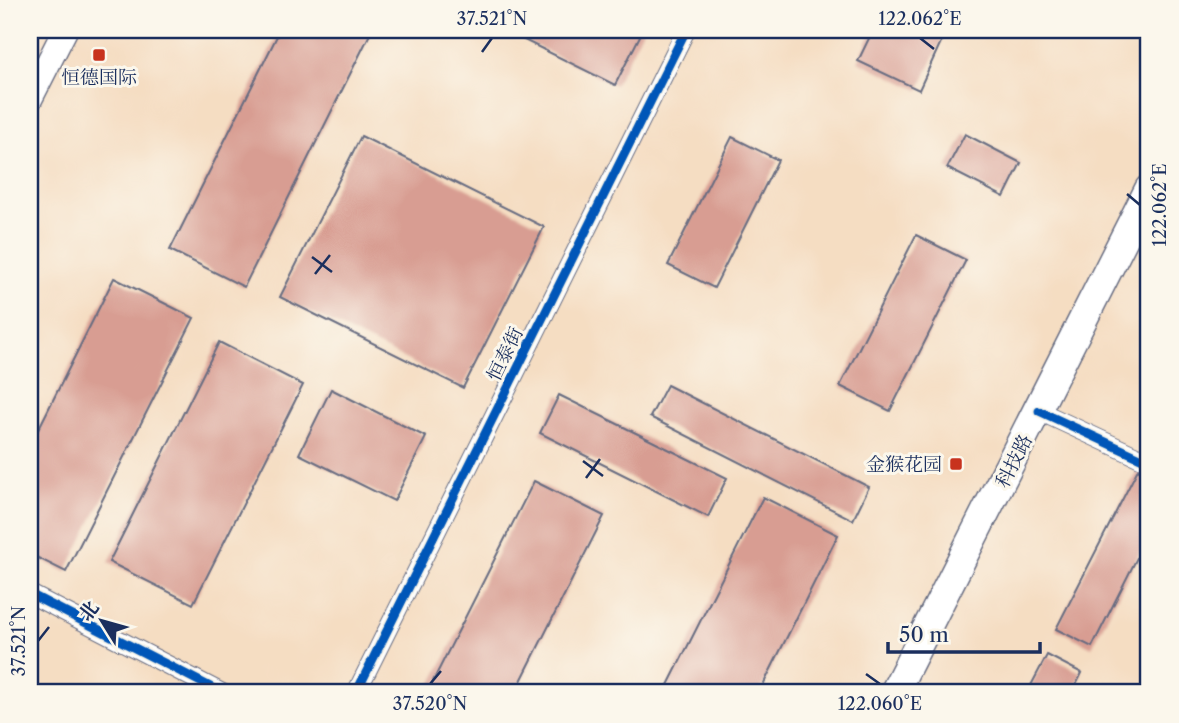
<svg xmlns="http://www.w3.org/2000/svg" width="1179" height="723" font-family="'Libre Caslon Text','Noto Serif SC',serif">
<rect width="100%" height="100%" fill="#fbf7ec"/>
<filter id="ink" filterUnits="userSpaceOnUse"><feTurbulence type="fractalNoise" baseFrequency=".0143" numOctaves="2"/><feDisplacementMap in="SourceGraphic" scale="14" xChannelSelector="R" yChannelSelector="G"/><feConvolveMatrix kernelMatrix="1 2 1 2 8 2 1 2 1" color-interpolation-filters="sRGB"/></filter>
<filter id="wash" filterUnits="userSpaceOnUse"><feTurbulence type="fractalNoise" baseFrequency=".00686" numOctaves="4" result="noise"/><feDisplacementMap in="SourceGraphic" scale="28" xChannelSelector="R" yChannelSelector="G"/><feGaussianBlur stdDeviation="1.57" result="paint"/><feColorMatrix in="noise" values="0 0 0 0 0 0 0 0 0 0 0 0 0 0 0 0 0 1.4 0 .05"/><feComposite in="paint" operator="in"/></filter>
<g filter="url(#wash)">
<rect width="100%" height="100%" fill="#f5ddc2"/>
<g id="blocks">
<g fill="#d89d92">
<path d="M280 30H372L244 287 170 250Z"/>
<path d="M504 30H643L615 85Z"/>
<path d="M873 30 946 31 919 90 858 61Z"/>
<path d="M965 134 1021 163 1004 197 947 168Z"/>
<path d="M361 136 544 227 463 388 280 297Z"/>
<path d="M732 137 778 160 714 288 668 265Z"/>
<path d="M916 235 966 260 890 411 840 386Z"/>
<path d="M114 278 194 318 66 572 30 554V446Z"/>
<path d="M219 342 303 385 193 604 109 562Z"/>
<path d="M667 385 869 487 853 520 650 417Z"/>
<path d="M331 389 426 437 394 501 299 454Z"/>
<path d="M559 395 727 478 708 517 540 433Z"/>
<path d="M1138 469 1149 475V534L1092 647 1056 629Z"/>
<path d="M534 481 604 516 515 693H427Z"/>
<path d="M763 497 838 535 759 693H664Z"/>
<path d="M1047 655 1082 673 1072 693H1027Z"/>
<path d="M30 684 43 690 41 693H30Z"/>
</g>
</g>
</g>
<g filter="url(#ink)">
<use href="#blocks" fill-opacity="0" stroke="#676c81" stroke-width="2"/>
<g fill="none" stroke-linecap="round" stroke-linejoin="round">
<g stroke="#676c81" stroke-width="20">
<g id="minor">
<path d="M1039 411 1149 462"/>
<path d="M30 594 222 693"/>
<path d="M356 693 686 30"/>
</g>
</g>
<g stroke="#676c81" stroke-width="27">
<path id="secondary" d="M30 99 65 30"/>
</g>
<g stroke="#676c81" stroke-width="31">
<path id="primary" d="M894 693 1149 189"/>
</g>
<use href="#minor" stroke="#fff" stroke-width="18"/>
<use href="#secondary" stroke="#fff" stroke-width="24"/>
<use href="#primary" stroke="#fff" stroke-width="28"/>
<g stroke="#fbf7ec" stroke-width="13">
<g id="cycleway">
<path d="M1039 411 1149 462"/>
<path d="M30 594 222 693"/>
<path d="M356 693 686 30"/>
</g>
</g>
<use href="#cycleway" stroke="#0057b8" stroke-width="9"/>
</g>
</g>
<path fill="none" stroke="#1b2f5e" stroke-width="2.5" d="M920 38 934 49M482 52 492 38M1127 194 1140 205M312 257 332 272M315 274 330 255M583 461 603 476M586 478 600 459M38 641 49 627M866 674 880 684M430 684 441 671"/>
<g fill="#c8321e" stroke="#fbf7ec" stroke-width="2.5">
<rect x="92" y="48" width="14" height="14" rx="3.5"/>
<rect x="949" y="457" width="14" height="14" rx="3.5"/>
</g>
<g text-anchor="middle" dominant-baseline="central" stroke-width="6" stroke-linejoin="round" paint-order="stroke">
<g font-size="19" fill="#1b2f5e" stroke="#fbf7ec">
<text x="99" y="77">恒德国际</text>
<text x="942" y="464" text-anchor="end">金猴花园</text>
</g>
<g font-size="19" fill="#1b2f5e" stroke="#fbf7ec">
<text transform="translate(505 354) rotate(-64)">恒泰街</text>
<text transform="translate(1014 461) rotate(-63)">科技路</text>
</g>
</g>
<rect width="1179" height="723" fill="none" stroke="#fbf7ec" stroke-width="77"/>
<g transform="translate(102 621) rotate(307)" stroke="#fbf7ec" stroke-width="5" paint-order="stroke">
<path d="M0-5L12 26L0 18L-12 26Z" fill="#1b2f5e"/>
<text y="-10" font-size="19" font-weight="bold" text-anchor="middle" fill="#1b2f5e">北</text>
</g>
<path d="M888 642v10h152v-10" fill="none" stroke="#1b2f5e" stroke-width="3.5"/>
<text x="899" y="642" font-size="21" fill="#1b2f5e" stroke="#fbf7ec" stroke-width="5" paint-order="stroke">50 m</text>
<rect x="38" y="38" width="1102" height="646" fill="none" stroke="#1b2f5e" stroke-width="2.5"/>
<g font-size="18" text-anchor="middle" fill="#1b2f5e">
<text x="492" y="25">37.521°N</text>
<text x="920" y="25">122.062°E</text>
<text transform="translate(1160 205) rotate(-90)" y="6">122.062°E</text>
<text transform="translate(19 641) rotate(-90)" y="6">37.521°N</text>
<text x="430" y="710">37.520°N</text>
<text x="880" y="710">122.060°E</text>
</g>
</svg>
